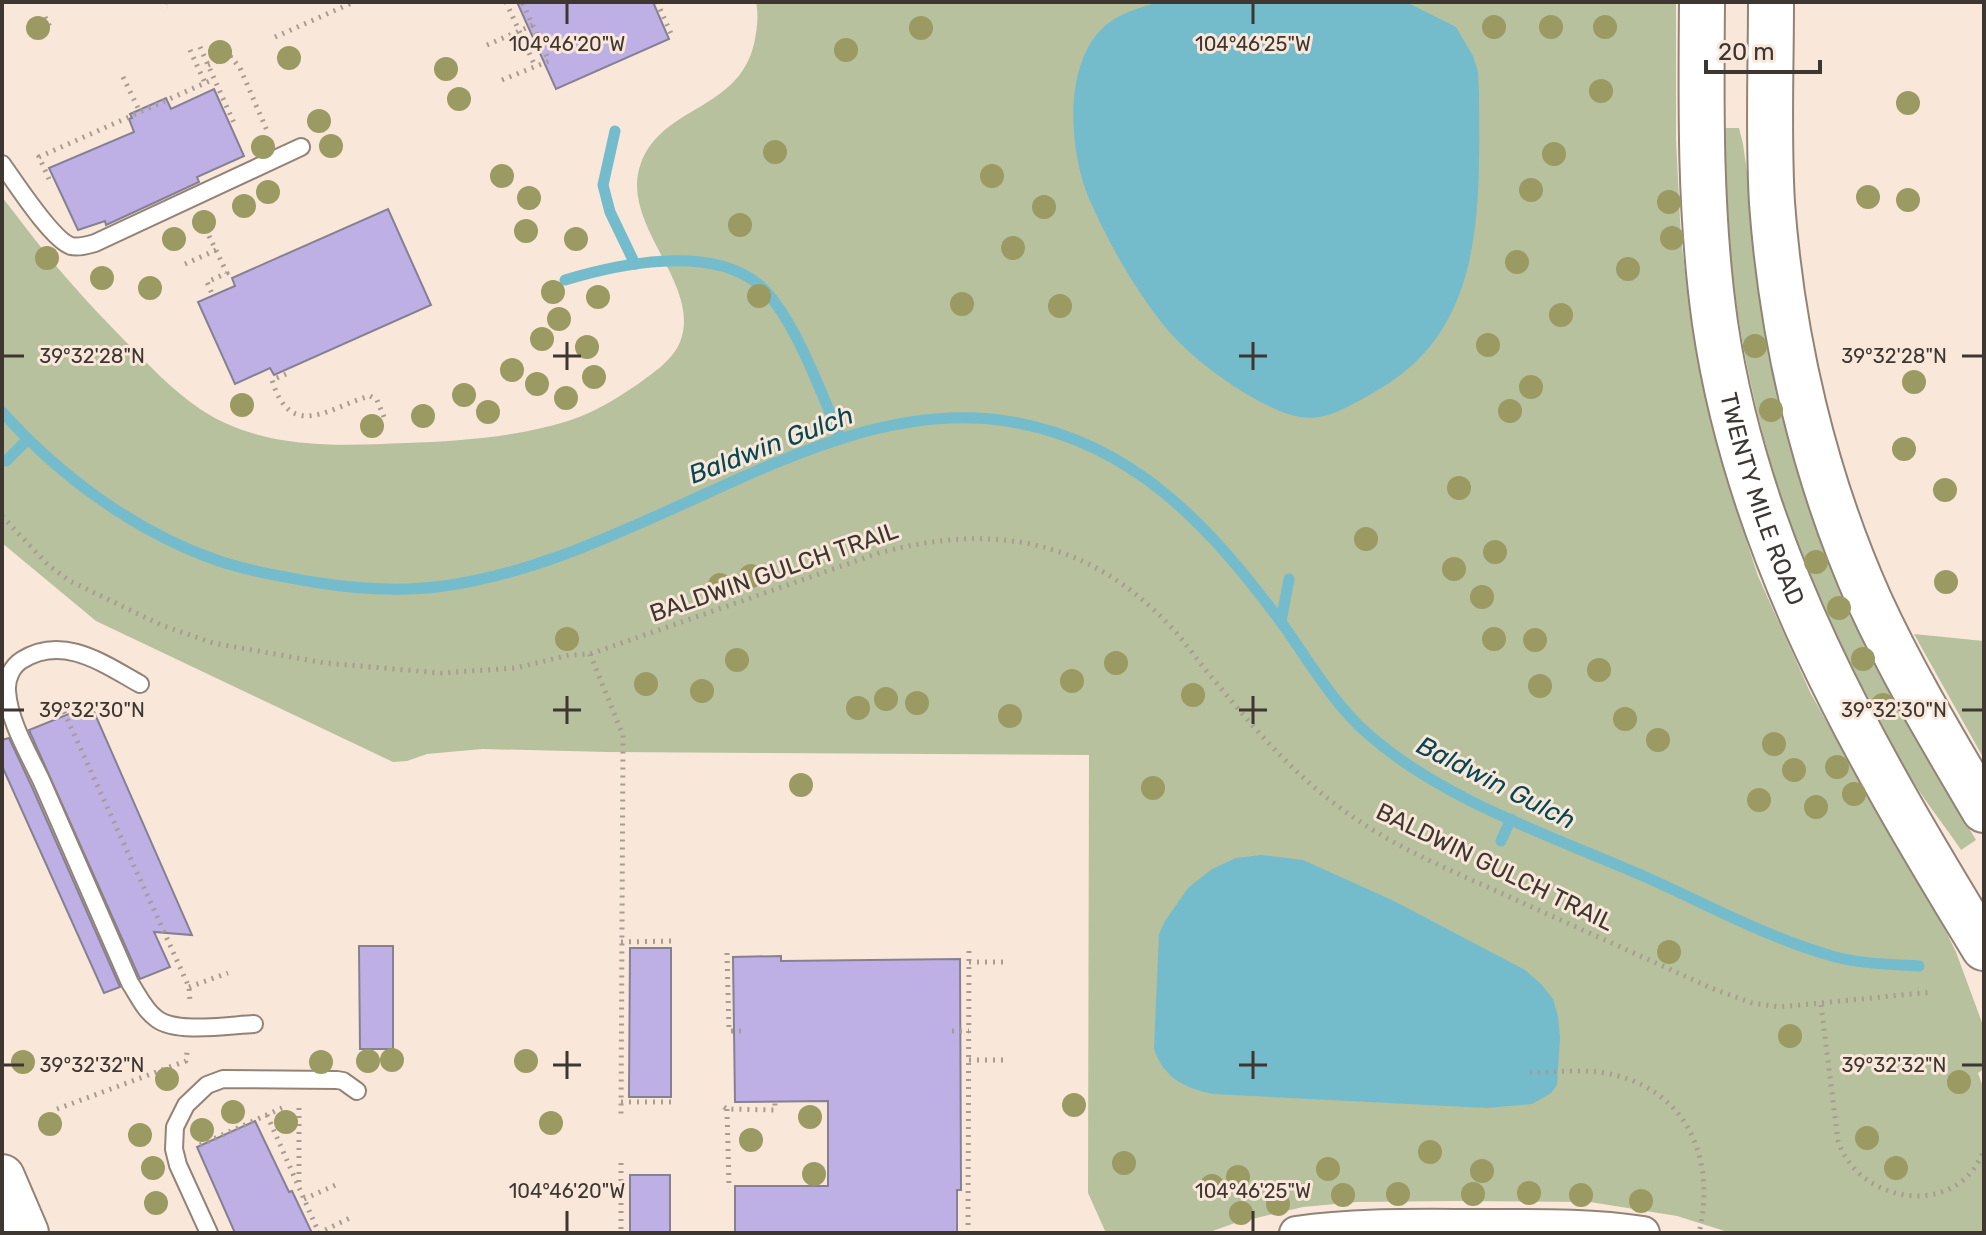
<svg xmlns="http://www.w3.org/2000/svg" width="1986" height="1235" font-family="Rubik,sans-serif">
<rect width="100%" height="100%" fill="#f9e8da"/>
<g fill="#b7c19e">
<path d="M756 2H1676V139L1681 239 1694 340 1726 478 1758 576 1810 692 1873 805 1936 911 1956 952 1984 1028V1069L1978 1073 1984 1090V1233H1731L1677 1216 1590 1202 1455 1201 1357 1202 1303 1207 1235 1223 1207 1233H1106L1088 1193 1089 755 607 752 482 749 427 754 407 761 393 762 96 621 2 543V197C24 225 46 255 70 282 87 302 106 321 124 340 148 364 172 390 200 409 262 450 336 446 406 443 460 441 516 437 568 421 593 413 616 399 638 384 653 373 673 360 680 342 703 284 618 224 641 163 663 105 738 111 754 44 757 29 759 17 756 2Z"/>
<path d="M1723 128H1739L1743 144C1755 220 1757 298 1773 374 1795 475 1829 573 1876 666 1906 726 1942 783 1976 840L1961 850C1950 833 1937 817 1926 801 1897 760 1872 713 1850 668 1784 534 1742 387 1728 237 1725 201 1725 164 1723 128Z"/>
<path d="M1914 634 1984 641V759Z"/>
</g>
<g fill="#74bbcc">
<path d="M1160 2H1406L1456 27 1473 56 1478 72 1479 92C1479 202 1488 327 1378 390 1355 403 1327 422 1300 417 1258 409 1192 360 1166 328 1136 291 1110 246 1091 203 1069 155 1060 58 1110 22 1124 12 1144 6 1160 2Z"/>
<path d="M1261 855 1303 860 1394 901 1525 970 1541 984 1553 999 1558 1016 1560 1038 1557 1085 1551 1093 1532 1104 1487 1108 1213 1094C1184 1088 1164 1078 1154 1049L1159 934 1165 921 1188 888 1212 869 1236 858Z"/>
</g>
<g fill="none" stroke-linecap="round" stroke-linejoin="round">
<g stroke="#74bbcc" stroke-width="11">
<path d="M615 131 603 185 610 212 635 264"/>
<path d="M565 280C618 264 708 245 757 283 793 312 822 396 841 439"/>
<path d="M2 412C60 476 134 531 216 560 248 571 280 576 313 582 356 589 400 592 444 586 524 575 599 542 672 509 775 463 889 403 1006 421 1131 440 1209 525 1281 622 1309 661 1332 702 1368 734 1445 802 1557 838 1650 879 1710 906 1769 938 1832 956 1859 964 1890 964 1919 966"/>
<path d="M6 461 27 440"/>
<path d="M1281 622 1289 579"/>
<path d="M1501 841 1511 819"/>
</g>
</g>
<g fill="#beb0e5" stroke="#858193" stroke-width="2">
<path d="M517 2H653L669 39 556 89Z"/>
<path d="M214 89 244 156 197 177 199 182 158 201 106 225 105 221 78 230 49 168 134 132 129 119 132 118 130 114 166 98 171 109Z"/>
<path d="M388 209 431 305 274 375 270 368 235 384 198 302 235 286 232 278Z"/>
<path d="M91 705 192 935 154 932 170 967 140 979 29 730Z"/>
<path d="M9 738 32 787 120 987 104 993 2 766V740Z"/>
<path d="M359 946H393V1049H360Z"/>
<path d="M630 948H671V1097H629Z"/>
<path d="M781 956V961L960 959 961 1190H957V1232L735 1233V1186H828V1101L735 1102 733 957Z"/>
<path d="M255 1121 289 1192 292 1191 312 1233H235L197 1147Z"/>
<rect x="630" y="1175" width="40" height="58"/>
</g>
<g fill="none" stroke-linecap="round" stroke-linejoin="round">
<g stroke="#938376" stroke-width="20">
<g id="service">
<path d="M2 164C15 182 52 240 71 246 79 248 88 245 95 243L301 147"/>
<path d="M140 684C104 664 63 634 22 660 12 666 6 679 7 691 9 722 29 754 42 782 71 849 101 916 130 983 138 995 145 1011 157 1019 177 1034 230 1025 254 1024"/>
<path d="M209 1233 178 1165 174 1149 175 1127 186 1105 207 1085 223 1079 337 1080 343 1081 357 1091"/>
</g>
</g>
<g stroke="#938376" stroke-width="36">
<path id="minor" d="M1296 1233C1358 1224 1422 1226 1485 1226 1538 1226 1590 1225 1643 1233"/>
</g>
<g stroke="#938376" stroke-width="48">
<g id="secondary">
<path id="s1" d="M1702 2C1701 110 1700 216 1715 323 1749 555 1864 751 1984 948"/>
<path d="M1771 2C1771 69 1768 136 1772 203 1782 339 1814 477 1870 602 1903 674 1944 742 1984 810"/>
</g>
</g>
<g stroke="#938376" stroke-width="48">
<path id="trunk" d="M2 1177 26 1233"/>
</g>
<g stroke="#a89c91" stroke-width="5" stroke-dasharray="2 6" stroke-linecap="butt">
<path d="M165 2 164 6H168"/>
<path d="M506 2 535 66"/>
<path d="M657 2 672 36"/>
<path d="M45 17 51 29"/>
<path d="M275 37 354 2"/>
<path d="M487 45 533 25"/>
<path d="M200 47 234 123 230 124"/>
<path d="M190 50 205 83"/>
<path d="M230 56 240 68 268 133"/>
<path d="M208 65 235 54"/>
<path d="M123 77 140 112"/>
<path d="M502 80 549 61 522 2"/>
<path d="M49 179 39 157 214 79"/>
<path d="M209 236 227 273 207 282 213 296"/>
<path d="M185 264 216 250"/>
<path d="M286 374 272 380C291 443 331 406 370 396L377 400 384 417"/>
<path d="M2 516 48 565 70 581 161 625 213 643 325 663 441 673 516 668 569 655 590 654 879 553C993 522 1089 539 1172 628 1187 644 1199 663 1214 680 1257 732 1299 781 1356 819 1404 852 1459 874 1512 898 1578 928 1645 958 1711 988L1752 1003 1780 1007 1932 992"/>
<path d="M590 654 623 735 621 1117"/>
<path d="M64 712 189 987 190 1003"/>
<path d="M621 942 674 941"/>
<path d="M727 953 729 1031H743"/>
<path d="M969 962H1007"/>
<path d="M189 987 228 973"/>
<path d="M1821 1005 1838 1141C1860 1206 1960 1219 1984 1149"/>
<path d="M952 1031H969"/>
<path d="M969 1060H1006"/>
<path d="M1530 1073C1555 1072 1580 1069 1605 1073 1686 1087 1717 1158 1699 1233"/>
<path d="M621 1102H674"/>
<path d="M724 1107 727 1109 775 1110V1102"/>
<path d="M299 1108V1183"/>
<path d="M57 1109 186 1061 187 1052"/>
<path d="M727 1109 729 1186"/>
<path d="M267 1115 319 1233 354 1216"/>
<path d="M200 1145 282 1108"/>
<path d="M621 1163V1233"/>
<path d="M304 1199 340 1183"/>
<path d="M968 1233 969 948"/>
</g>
<use href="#service" stroke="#fff" stroke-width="16"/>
<use href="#minor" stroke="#fff" stroke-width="32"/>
<use href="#secondary" stroke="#fff" stroke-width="44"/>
<use href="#trunk" stroke="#fff" stroke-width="44"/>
</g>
<g fill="#9a9a62">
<circle cx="1494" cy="27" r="12"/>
<circle cx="1551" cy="27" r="12"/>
<circle cx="1605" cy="27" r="12"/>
<circle cx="38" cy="28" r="12"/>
<circle cx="921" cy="28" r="12"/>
<circle cx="846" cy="50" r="12"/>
<circle cx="220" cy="52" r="12"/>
<circle cx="289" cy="58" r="12"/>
<circle cx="446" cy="69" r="12"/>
<circle cx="1601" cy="91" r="12"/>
<circle cx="459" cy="99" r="12"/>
<circle cx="1908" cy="103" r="12"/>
<circle cx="319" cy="121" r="12"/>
<circle cx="331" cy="146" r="12"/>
<circle cx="263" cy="147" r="12"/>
<circle cx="775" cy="152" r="12"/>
<circle cx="1554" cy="154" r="12"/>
<circle cx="502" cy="176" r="12"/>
<circle cx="992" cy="176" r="12"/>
<circle cx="1531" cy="190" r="12"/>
<circle cx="268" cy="192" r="12"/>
<circle cx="1868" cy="197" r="12"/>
<circle cx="529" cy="198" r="12"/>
<circle cx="1908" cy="200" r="12"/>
<circle cx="1669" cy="202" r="12"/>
<circle cx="244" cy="206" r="12"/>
<circle cx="1044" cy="207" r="12"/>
<circle cx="204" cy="222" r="12"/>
<circle cx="740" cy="225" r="12"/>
<circle cx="526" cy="231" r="12"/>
<circle cx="1672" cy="238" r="12"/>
<circle cx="174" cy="239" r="12"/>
<circle cx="576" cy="239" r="12"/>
<circle cx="1013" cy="248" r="12"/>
<circle cx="47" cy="258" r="12"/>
<circle cx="1517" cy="262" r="12"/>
<circle cx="1628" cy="269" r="12"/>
<circle cx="102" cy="278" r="12"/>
<circle cx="150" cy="288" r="12"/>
<circle cx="553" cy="292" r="12"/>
<circle cx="759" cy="296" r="12"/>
<circle cx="598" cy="297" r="12"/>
<circle cx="962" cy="304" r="12"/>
<circle cx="1060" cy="306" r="12"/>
<circle cx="1561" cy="315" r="12"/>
<circle cx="559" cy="319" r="12"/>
<circle cx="542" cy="339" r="12"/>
<circle cx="1488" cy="345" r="12"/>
<circle cx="1755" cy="346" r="12"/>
<circle cx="587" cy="347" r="12"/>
<circle cx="512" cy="370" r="12"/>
<circle cx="594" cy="377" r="12"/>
<circle cx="1914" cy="382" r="12"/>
<circle cx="537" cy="384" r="12"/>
<circle cx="1531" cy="387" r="12"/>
<circle cx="464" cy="395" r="12"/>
<circle cx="566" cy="398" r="12"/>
<circle cx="242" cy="405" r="12"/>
<circle cx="1771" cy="410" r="12"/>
<circle cx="1510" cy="411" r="12"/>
<circle cx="488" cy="412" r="12"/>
<circle cx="423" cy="416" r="12"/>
<circle cx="372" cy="426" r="12"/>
<circle cx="1904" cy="449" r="12"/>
<circle cx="1459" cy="488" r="12"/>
<circle cx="1945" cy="490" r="12"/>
<circle cx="1366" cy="539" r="12"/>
<circle cx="1495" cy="552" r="12"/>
<circle cx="1816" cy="562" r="12"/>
<circle cx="1454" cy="569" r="12"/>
<circle cx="751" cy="576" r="12"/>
<circle cx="1946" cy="582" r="12"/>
<circle cx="720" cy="585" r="12"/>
<circle cx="1482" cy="597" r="12"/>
<circle cx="1839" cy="608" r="12"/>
<circle cx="567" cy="639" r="12"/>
<circle cx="1494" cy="639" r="12"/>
<circle cx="1535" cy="640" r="12"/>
<circle cx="1863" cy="659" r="12"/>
<circle cx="737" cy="660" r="12"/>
<circle cx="1116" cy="663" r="12"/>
<circle cx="1599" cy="670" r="12"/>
<circle cx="1072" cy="681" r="12"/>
<circle cx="646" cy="684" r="12"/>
<circle cx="1540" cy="686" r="12"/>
<circle cx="702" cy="691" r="12"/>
<circle cx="1193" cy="695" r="12"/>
<circle cx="886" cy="699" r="12"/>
<circle cx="917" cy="703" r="12"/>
<circle cx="1883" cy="705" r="12"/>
<circle cx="858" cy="708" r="12"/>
<circle cx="1010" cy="716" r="12"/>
<circle cx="1625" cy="719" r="12"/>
<circle cx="1658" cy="740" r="12"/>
<circle cx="1774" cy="744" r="12"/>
<circle cx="1837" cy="767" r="12"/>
<circle cx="1794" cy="770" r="12"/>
<circle cx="801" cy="785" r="12"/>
<circle cx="1153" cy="788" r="12"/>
<circle cx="1854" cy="794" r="12"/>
<circle cx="1759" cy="800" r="12"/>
<circle cx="1816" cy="807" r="12"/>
<circle cx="1669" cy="952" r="12"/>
<circle cx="1790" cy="1036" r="12"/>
<circle cx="392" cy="1060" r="12"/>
<circle cx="368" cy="1061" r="12"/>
<circle cx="526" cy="1061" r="12"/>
<circle cx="23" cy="1062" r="12"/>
<circle cx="321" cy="1062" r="12"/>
<circle cx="167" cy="1079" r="12"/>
<circle cx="1959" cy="1082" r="12"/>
<circle cx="1074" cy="1105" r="12"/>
<circle cx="233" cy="1112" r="12"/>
<circle cx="810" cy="1117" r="12"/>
<circle cx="286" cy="1122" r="12"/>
<circle cx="551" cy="1123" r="12"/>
<circle cx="50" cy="1124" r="12"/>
<circle cx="202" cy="1130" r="12"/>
<circle cx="140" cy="1135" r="12"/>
<circle cx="1867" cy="1138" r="12"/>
<circle cx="751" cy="1140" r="12"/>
<circle cx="1430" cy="1152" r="12"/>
<circle cx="1124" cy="1163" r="12"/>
<circle cx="153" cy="1168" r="12"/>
<circle cx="1896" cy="1168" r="12"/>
<circle cx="1328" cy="1169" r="12"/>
<circle cx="1482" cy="1171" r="12"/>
<circle cx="814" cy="1174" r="12"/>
<circle cx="1238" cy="1177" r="12"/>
<circle cx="1212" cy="1186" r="12"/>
<circle cx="1529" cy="1193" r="12"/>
<circle cx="1398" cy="1194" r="12"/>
<circle cx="1473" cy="1194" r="12"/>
<circle cx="1343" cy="1195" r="12"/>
<circle cx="1581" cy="1195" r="12"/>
<circle cx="1641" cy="1201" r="12"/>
<circle cx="156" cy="1203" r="12"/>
<circle cx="1278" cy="1204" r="12"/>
<circle cx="1241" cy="1213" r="12"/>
</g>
<path fill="none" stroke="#3d3631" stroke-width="3" d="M567 4V24M1253 4V24M567 342V370M1253 342V370M4 356H24M553 356H581M1239 356H1267M1962 356H1982M567 696V724M1253 696V724M4 710H24M553 710H581M1239 710H1267M1962 710H1982M567 1051V1079M1253 1051V1079M4 1065H24M553 1065H581M1239 1065H1267M1962 1065H1982M567 1211V1231M1253 1211V1231"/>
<g text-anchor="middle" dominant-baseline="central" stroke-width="6" stroke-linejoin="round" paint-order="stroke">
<g font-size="24" fill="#3d3631" stroke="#f9e8da">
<text stroke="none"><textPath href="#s1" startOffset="504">TWENTY MILE ROAD</textPath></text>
<text transform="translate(774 572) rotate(-19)">BALDWIN GULCH TRAIL</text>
<text transform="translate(1495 867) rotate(26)">BALDWIN GULCH TRAIL</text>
</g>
<g font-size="26" font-style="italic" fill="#054855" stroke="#f9e8da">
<text transform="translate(771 445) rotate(-21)">Baldwin Gulch</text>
<text transform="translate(1496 783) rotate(27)">Baldwin Gulch</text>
</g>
</g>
<g font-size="20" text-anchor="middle" fill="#3d3631" stroke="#f9e8da" stroke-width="6" stroke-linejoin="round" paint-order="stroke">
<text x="567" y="51">104°46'20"W</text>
<text x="1253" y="51">104°46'25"W</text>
<text x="1894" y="363">39°32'28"N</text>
<text x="92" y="363">39°32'28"N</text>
<text x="1894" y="717">39°32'30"N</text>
<text x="92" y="717">39°32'30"N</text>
<text x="1894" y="1072">39°32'32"N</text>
<text x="92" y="1072">39°32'32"N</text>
<text x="567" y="1198">104°46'20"W</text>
<text x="1253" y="1198">104°46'25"W</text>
</g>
<rect width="1986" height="1235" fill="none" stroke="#3d3631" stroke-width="8"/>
<path d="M1706 60v12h114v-12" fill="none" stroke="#3d3631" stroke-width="4"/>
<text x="1718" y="60" font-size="24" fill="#3d3631" stroke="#f9e8da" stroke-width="6" paint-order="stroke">20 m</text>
</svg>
